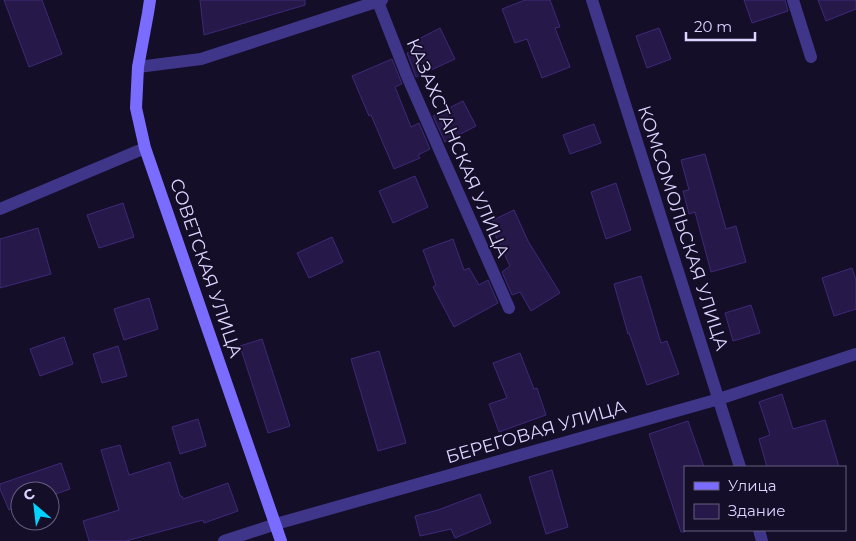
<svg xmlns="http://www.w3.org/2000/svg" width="856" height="541" font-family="Montserrat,sans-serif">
<rect width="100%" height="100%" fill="#140e28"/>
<g fill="#26194a" stroke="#3e2978">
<path d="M4 0H42L62 54 29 67Z"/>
<path d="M200 0H305V5L204 35Z"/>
<path d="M525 0H550L560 27 555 28 570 67 542 78 527 39 515 43 502 9Z"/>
<path d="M744 0H785L788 11 752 23Z"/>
<path d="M818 0H856V9L826 21Z"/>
<path d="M440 28 455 59 416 77 407 53 413 51 409 44Z"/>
<path d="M659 28 671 59 647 68 636 36Z"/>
<path d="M392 59 402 84 395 87 411 127 419 123 430 149 418 155 420 158 394 169 371 115 369 116 352 76Z"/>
<path d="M463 101 476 126 445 142 433 116Z"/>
<path d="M594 124 601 143 570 154 563 135Z"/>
<path d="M705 154 726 229 736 226 746 262 711 272 695 212 689 214 683 191 689 190 681 160Z"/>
<path d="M415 176 428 207 393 223 379 191Z"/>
<path d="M616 183 631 230 606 239 591 192Z"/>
<path d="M123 203 134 237 99 248 87 215Z"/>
<path d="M514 210 528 241 560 293 531 311 520 292 512 295 502 272 510 266 489 222Z"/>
<path d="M38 228 51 274 0 288V239Z"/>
<path d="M332 237 343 262 309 278 297 253Z"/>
<path d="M453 239 464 270 469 268 479 285 488 280 498 303 454 327 433 287 436 285 423 250Z"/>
<path d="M852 268 856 280V309L834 316 822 278Z"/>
<path d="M641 276 661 343 667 341 679 374 647 385 629 333 628 334 614 284Z"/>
<path d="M149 298 158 329 124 340 114 309Z"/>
<path d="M751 305 760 333 733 341 725 313Z"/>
<path d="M64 337 73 364 40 376 30 349Z"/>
<path d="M262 339 290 426 268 433 240 346Z"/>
<path d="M118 346 127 376 102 383 93 354Z"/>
<path d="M379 351 406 443 378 451 351 359Z"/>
<path d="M520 353 534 389 537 388 546 415 499 432 489 404 507 398 493 363Z"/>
<path d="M782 394 793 429 825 420 839 467H767L759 439 770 435 759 402Z"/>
<path d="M198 419 206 446 180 454 172 427Z"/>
<path d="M688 421 704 467H685V532H681L649 434Z"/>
<path d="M120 445 129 475 170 462 180 496H182L183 499 228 483 238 511 204 523 203 520 126 541H89L83 521 119 510 101 450Z"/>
<path d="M61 463 70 489 50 496V491H20V506L9 510 0 489V484Z"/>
<path d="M552 470 568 527 546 534 529 477Z"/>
<path d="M480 494 491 523 455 538 451 529 420 536 415 516 438 510Z"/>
</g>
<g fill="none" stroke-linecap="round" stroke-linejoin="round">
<g stroke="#3f368a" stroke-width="12">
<path d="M592 0 740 467"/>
<path d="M793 0 811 57"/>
<path d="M378 2 407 76 509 308"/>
<path d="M0 209 145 148"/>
<path d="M759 530 762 541"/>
<path d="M224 541 276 524 719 399 856 354"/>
</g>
<path stroke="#3f368a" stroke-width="12" d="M138 67 201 59 382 0"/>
<path stroke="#7a6cff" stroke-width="12" d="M150 0 148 13 138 67 136 108 145 148 281 541"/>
</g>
<g text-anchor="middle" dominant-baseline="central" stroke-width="4" stroke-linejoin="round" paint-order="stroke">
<g font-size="18" fill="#ddd5ff" stroke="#140e28">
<text transform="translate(458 148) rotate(67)">КАЗАХСТАНСКАЯ УЛИЦА</text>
<text transform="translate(683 228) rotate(72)">КОМСОМОЛЬСКАЯ УЛИЦА</text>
<text transform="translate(206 268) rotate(71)">СОВЕТСКАЯ УЛИЦА</text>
<text transform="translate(536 432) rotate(-16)">БЕРЕГОВАЯ УЛИЦА</text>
</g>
</g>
<rect x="684" y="466" width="162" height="65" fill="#140e28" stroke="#645e7e"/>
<rect x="694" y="482" width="25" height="8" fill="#7a6cff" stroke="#645e7e"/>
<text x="728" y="491" font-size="15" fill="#ddd5ff">Улица</text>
<rect x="694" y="504" width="25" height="15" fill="#26194a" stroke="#645e7e"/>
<text x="728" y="516" font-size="15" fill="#ddd5ff">Здание</text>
<g transform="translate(35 506) rotate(332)"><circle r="24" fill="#140e28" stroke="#645e7e"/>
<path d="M0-4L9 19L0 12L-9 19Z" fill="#01d3ff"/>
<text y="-8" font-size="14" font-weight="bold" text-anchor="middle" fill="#ddd5ff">С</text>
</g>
<path d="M686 32v8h69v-8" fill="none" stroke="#ddd5ff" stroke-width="2.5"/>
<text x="694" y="32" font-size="15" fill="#ddd5ff" stroke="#140e28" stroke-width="4" paint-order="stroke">20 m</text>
</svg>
